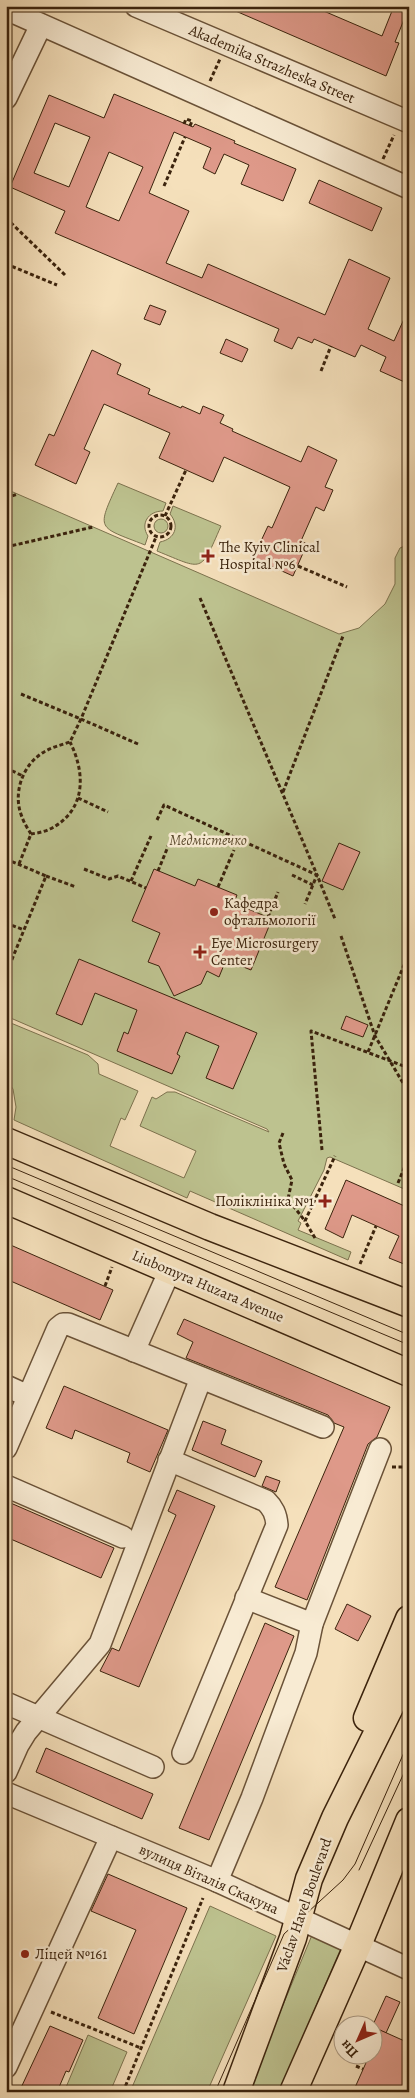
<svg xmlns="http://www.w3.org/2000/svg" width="415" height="2098" font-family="Alegreya,serif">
<rect width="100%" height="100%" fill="#f5e0bb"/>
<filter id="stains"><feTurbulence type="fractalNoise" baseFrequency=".004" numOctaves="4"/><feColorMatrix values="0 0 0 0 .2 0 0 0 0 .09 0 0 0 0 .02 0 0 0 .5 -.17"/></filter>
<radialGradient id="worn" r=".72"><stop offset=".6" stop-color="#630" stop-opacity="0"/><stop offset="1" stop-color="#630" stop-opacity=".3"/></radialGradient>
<g fill="#bdc28f" stroke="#7c724e">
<path d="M118 483 166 503 163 511C148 511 140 524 148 536L145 545C97 526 96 531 118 483Z"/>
<path d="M6 489 339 634 359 628 385 604 395 584V558L400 548 409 544V1191L330 1157 327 1158 324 1170 298 1221 301 1223 298 1230 351 1252 348 1260 190 1191 187 1198 14 1120 16 1107 13 1089 6 1079V1021L88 1055 98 1064 99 1074 138 1091 125 1120 121 1118 110 1146 184 1178 196 1151 140 1126 152 1097 156 1099 167 1092H175L269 1132 267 1129 6 1016Z"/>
<path d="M173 506 221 526C200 574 204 570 157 551L160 542C175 539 180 526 170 514Z"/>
<circle cx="161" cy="526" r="7"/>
<path d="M210 1906 276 1936 207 2092H130Z"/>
<path d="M312 1935 341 1948 279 2092H247Z"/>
<path d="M88 2035 127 2052 110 2092H64Z"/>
</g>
<g fill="#de9989" stroke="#3b230d" fill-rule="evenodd">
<path d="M224 6H312L382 36 394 6 407 12 395 42 399 43 386 76Z"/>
<path d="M114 94 193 127 195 124 235 141 234 143 296 169 283 201 241 184 249 165 224 154 215 174 203 168 211 148 174 132 149 193 189 211 166 263 202 278 208 264 325 315 349 259 390 278 368 329 394 341 409 308V384L380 371 386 357 361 345 355 357 314 339 312 343 298 337 292 349 274 341 279 329 55 233 65 211 10 187 49 95 104 118ZM55 123 90 137 69 187 34 173ZM109 152 143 167 119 221 86 207Z"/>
<path d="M319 180 382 208 372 231 309 203Z"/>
<path d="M150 305 166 311 160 325 144 319Z"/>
<path d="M226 339 248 349 242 362 220 353Z"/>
<path d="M92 350 121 364 117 374 150 389 148 394 181 408 182 406 200 414 203 406 224 415 220 423 233 429 232 431 301 462 308 446 337 460 325 487 333 490 324 511 316 507 301 541 307 544 293 576 253 558 268 526 272 528 290 487 224 457 213 482 159 458 170 433 104 404 84 449 90 452 76 484 35 465 49 434 54 436Z"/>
<path d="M339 843 360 852 343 890 322 881Z"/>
<path d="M154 869 195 886 198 879 237 895 234 903 272 919 251 970 226 960 219 977 207 971 201 984 174 996 159 966 148 962 160 933 132 921Z"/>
<path d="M79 959 257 1033 233 1089 206 1078 219 1046 186 1032 177 1054 180 1056 172 1074 117 1051 124 1032 128 1034 137 1010 95 993 82 1025 56 1014Z"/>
<path d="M346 1016 368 1025 363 1037 341 1029Z"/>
<path d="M346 1180 409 1208V1266L389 1258 399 1236 352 1215 343 1238 325 1229Z"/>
<path d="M6 1243 113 1290 100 1320 6 1279Z"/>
<path d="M184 1319 390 1407 377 1437 368 1444 307 1600 275 1587 344 1427 334 1423 328 1415 186 1358 193 1342 177 1334Z"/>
<path d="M64 1386 168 1430 150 1472 127 1462 130 1453 75 1430 72 1439 46 1428Z"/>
<path d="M203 1421 226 1430 221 1444 262 1461 255 1477 192 1450Z"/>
<path d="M266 1476 280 1481 276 1492 262 1486Z"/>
<path d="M177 1490 215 1506 139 1687 100 1671 112 1648 119 1651 176 1515 168 1511Z"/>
<path d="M6 1501 114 1548 101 1578 6 1537Z"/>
<path d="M347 1604 371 1616 358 1641 335 1629Z"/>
<path d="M265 1623 294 1636 209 1840 179 1828Z"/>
<path d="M46 1748 153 1794 142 1819 36 1772Z"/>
<path d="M108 1874 187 1908 134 2034 98 2018 136 1930 91 1911Z"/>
<path d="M386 1996 400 2002 386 2033 372 2027Z"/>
<path d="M50 2026 83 2040 69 2072 66 2071 57 2092H19Z"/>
<path d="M380 2030 409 2043V2092H353L369 2056H372V2047Z"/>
</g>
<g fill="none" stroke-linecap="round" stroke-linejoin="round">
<g stroke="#6a5238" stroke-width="24">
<g id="minor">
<path d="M136 6 409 122"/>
<path d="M6 9 409 188"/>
<path d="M6 98 41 25"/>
<path d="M134 1351 170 1270"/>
<path d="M6 1386 28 1396"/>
<path d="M6 1448 58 1328 63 1324H68L323 1427"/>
<path d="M169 1460 266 1501C273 1508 276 1514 277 1525L183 1753"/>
<path d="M6 1486 123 1537"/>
<path d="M246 1598 312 1624"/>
<path d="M6 1703 153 1767"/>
<path d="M6 1772 18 1745 26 1732 100 1644 201 1378"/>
<path d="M6 1793 217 1881 409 1969"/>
<path d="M217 1881 252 1798 306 1653 312 1624 380 1449"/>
<path d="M6 2067 111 1837"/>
</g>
</g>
<g stroke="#3b230d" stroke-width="29">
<g id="major">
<path d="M6 1141 210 1227 409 1304"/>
<path d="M6 1200 409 1373"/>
<path d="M367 1718 409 1619"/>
<path d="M236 2092 293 1938 309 1879 335 1818 409 1669"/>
<path d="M293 2092 358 1945 409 1821"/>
</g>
</g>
<g stroke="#3b230d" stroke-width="3" stroke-dasharray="4 2.5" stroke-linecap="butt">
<path d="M210 81 220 59"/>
<path d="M184 124 186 119 192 121 190 126"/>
<path d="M383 159 394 135"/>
<path d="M164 186 185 137"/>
<path d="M6 218 65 275"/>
<path d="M6 264 57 285"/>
<path d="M321 371 331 346"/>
<path d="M6 498 18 494"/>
<circle cx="160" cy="526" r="11"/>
<path d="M165 516 186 470"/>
<path d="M6 547 93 527"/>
<path d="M298 566 347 587"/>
<path d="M200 598 317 875 305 904"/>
<path d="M21 694 81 719 70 742C61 745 52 747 44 752 23 764 12 793 22 817 24 823 28 829 31 834"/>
<path d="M138 744 81 719 156 537"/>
<path d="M6 768 23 776"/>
<path d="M283 792 343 636"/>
<path d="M78 798 108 812"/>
<path d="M157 820 164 805 317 875 335 919"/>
<path d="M31 834C37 833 44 832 50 829 86 811 86 774 70 742"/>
<path d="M6 859 46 876 6 974"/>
<path d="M19 864 31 834"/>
<path d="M84 869 109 879 118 876 146 888"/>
<path d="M158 871 169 844"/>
<path d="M292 875 313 885"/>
<path d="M46 876 76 887"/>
<path d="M131 881 151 836"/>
<path d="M218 887 234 850"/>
<path d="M268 917 278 892"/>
<path d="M6 923 24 930"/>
<path d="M341 936 375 1036 409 1093"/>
<path d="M368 1052 409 953"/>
<path d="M283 1133 279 1143 284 1164 292 1180 288 1199 305 1221"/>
<path d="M322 1150 311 1031 409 1068"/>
<path d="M398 1183 409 1156"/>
<path d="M315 1238 305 1221 335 1156"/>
<path d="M360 1264 376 1226"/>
<path d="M105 1286 112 1267"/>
<path d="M392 1467H409"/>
<path d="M51 2012 141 2048"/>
<path d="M356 2066 363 2069"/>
<path d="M123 2092 203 1898"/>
</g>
<use href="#minor" stroke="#f8ebd3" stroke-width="21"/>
<use href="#major" stroke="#f5e0bb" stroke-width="26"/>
<g stroke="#3b230d" stroke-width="1">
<path d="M6 1165 409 1335"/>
<path d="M6 1176 409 1345"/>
<path d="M359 1870 409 1762"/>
<path d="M215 2092 284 1934 343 1880 355 1864 409 1741"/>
</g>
</g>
<g fill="#8f2418" stroke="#f8ebd3" stroke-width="2">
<path d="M205.5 548.5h5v5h5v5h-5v5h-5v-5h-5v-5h5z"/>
<circle cx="214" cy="912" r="5"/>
<path d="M197.5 944.5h5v5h5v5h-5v5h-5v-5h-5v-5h5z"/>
<path d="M322.5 1193.5h5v5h5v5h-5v5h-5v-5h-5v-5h5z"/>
<circle cx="25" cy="1954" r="5"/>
</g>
<g text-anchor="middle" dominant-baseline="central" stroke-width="5" stroke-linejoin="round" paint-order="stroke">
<g font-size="15" fill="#3b230d" stroke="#f8ebd3">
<text transform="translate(272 64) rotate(23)">Akademika Strazheska Street</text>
<text transform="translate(208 1286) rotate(23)">Liubomyra Huzara Avenue</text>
<text transform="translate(209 1879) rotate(24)">вулиця Віталія Скакуна</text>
<text transform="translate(304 1905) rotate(-71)">Václav Havel Boulevard</text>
</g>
<g font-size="15" fill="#3b230d" stroke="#f8ebd3" text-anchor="start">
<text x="219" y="547">The Kyiv Clinical<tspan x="219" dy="17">Hospital №6</tspan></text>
<text x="224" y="903">Кафедра<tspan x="224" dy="17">офтальмології</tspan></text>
<text x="211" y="943">Eye Microsurgery<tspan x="211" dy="17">Center</tspan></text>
<text x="314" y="1201" text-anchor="end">Поліклініка №1</text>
<text x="35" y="1954">Ліцей №161</text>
</g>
<g font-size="15" font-style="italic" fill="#5c4b2e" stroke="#f8ebd3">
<text x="208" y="840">Медмістечко</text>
</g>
</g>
<rect width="415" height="2098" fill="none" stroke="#f5e0bb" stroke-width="25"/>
<rect x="8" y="8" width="400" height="2083" fill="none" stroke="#3b230d" stroke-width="2.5"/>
<rect x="12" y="12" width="390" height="2073" fill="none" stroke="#3b230d"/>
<g transform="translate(358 2040) rotate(225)"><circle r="24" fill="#f8ebd3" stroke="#ac9b84"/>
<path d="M0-4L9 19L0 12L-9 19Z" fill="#8f2418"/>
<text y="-8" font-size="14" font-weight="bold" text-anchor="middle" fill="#3b230d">Пн</text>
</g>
<rect width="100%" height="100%" filter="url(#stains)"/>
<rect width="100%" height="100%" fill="url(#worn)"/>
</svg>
